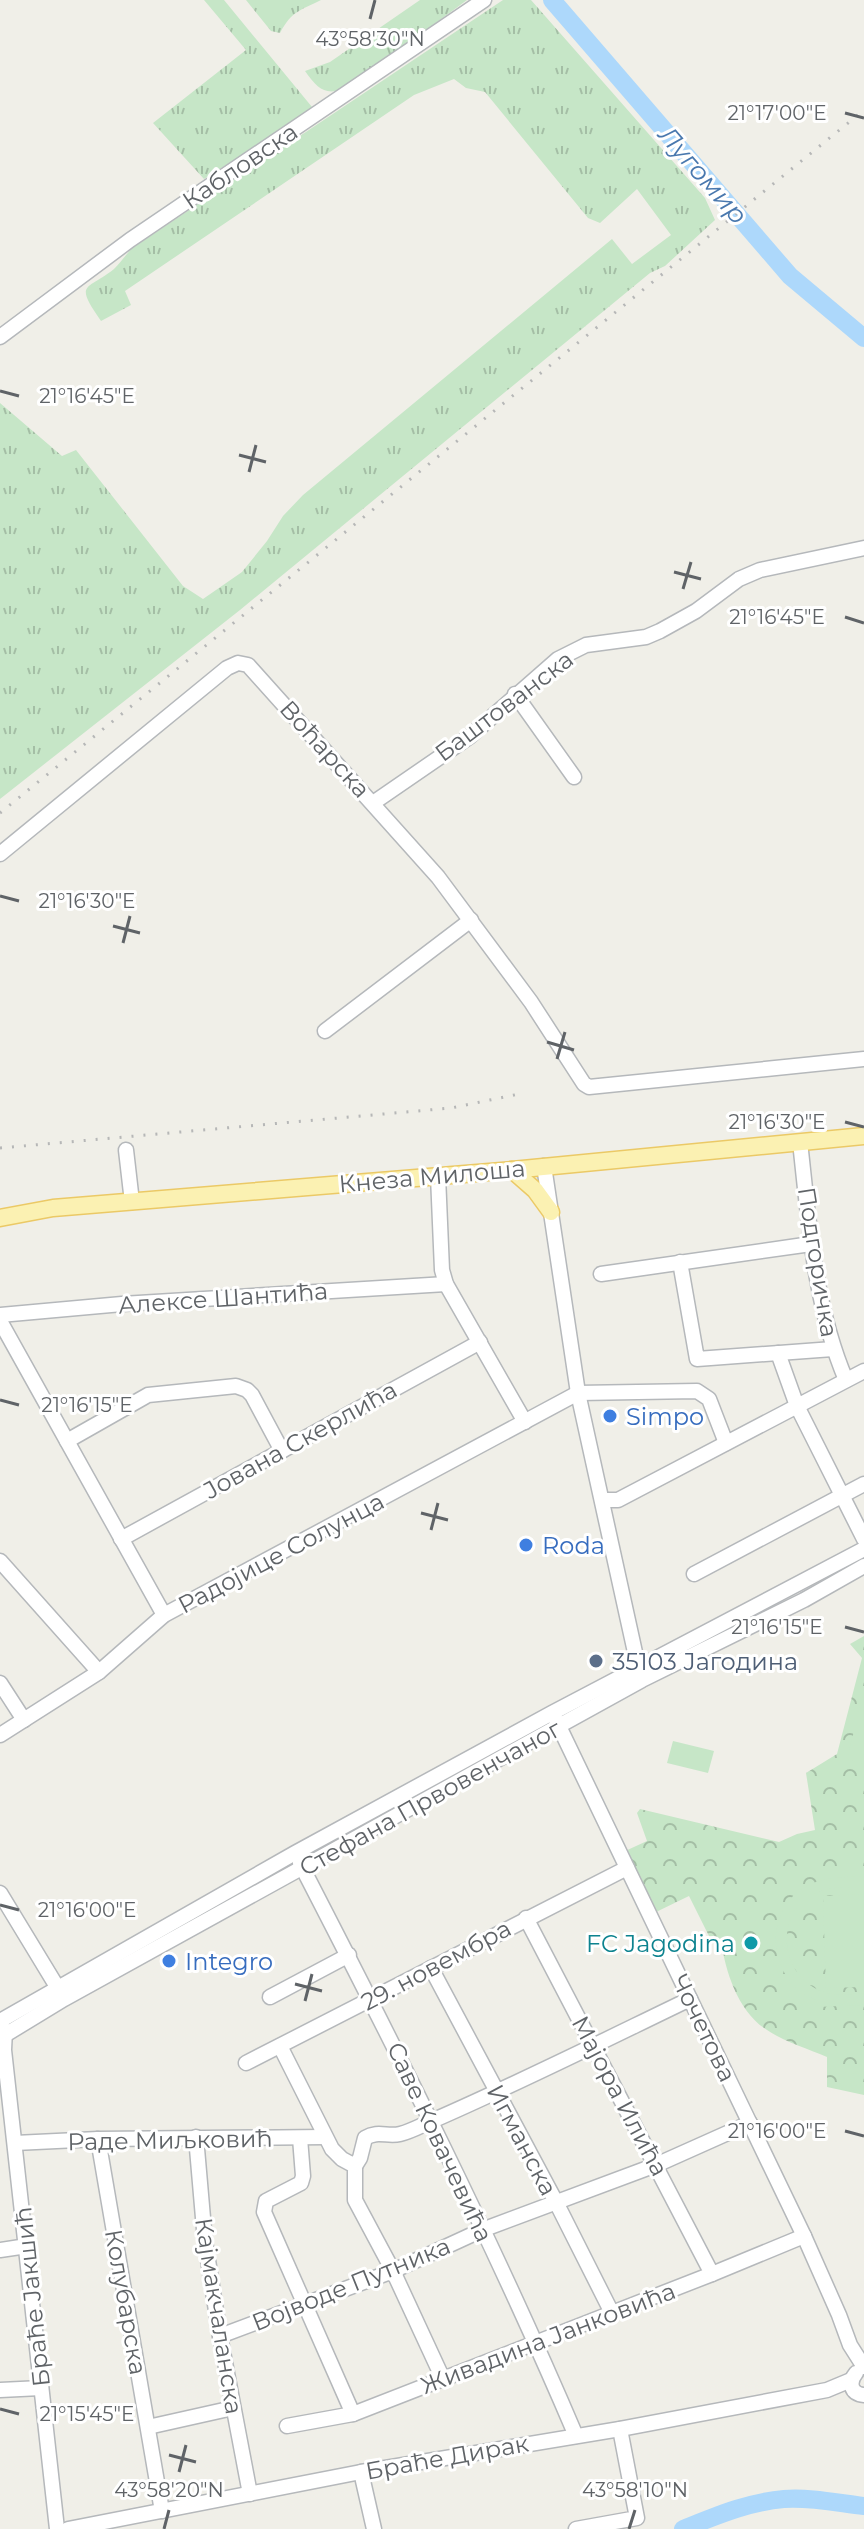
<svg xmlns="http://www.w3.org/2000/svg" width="864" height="2529" font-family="Montserrat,sans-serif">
<defs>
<pattern id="grass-tufts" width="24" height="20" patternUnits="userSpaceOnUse" patternTransform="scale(2)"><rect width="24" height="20" fill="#c6e6c7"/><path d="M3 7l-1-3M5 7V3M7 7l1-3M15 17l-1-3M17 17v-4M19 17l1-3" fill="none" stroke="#a4bea5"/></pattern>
<pattern id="park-crowns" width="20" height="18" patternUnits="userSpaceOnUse" patternTransform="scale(2)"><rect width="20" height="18" fill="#c6e6c7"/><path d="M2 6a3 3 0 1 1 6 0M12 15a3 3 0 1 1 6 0" fill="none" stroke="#a4bea5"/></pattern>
</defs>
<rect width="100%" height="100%" fill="#f0efe8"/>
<g fill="url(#grass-tufts)">
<path d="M204 0H224L312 107 308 113 204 179 153 123 246 50Z"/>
<path d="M246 0H321C299 11 292 11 280 33L271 31Z"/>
<path d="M420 0H467L350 86C327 97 319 91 305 71L330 62Z"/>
<path d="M503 0H531L705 198 715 220 665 266 650 273 240 610 0 799V403L62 456 76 450 183 586 203 599 242 572 267 541 283 516 303 495 612 239 632 264 671 235 637 189 600 223 588 218 485 92 466 88 454 79 414 95 125 291 131 305 101 321C74 282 86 291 114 269 120 263 126 255 131 249Z"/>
</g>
<path fill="url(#park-crowns)" d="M864 1636V2095L827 2087V2057C806 2048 782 2041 764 2028 738 2010 725 1971 721 1940L713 1944 689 1896 654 1913 623 1852 647 1841 637 1813 640 1809 779 1842 797 1834 815 1830 806 1773 837 1754 862 1658 850 1644Z"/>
<g fill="#c6e6c7">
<path d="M864 1690V1764L847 1759Z"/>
<path d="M673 1741 714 1751 708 1773 667 1763Z"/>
<path d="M864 1876V1887C850 1888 834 1886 821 1891 774 1907 777 1973 821 1991 835 1997 849 1994 864 1993V2005L817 2007V2000C775 1985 762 1930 793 1896 811 1877 840 1877 864 1876Z"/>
<path d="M864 1894V1987L826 1988 823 1896Z"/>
</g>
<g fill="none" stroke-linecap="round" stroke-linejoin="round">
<g stroke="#add8fb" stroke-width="18">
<path d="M552 0 790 276 864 338"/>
<path d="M683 2529C716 2516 748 2502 784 2499 810 2497 838 2503 864 2506"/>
</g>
<g stroke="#b5b8bb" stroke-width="17">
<g id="minor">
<path d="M0 337 130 240 484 0"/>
<path d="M515 694 574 777"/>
<path d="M373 803 469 737 558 659 586 645 646 637 660 631 696 611 739 579 760 570 864 548"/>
<path d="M0 854 227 668 238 663 248 665 438 877 531 1002 584 1084 589 1087 864 1059"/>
<path d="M325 1031 471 920"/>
<path d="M800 1142C809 1222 814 1305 846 1380"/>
<path d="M126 1150 132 1202"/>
<path d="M544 1166 578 1393 640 1675"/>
<path d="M438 1176 442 1270 446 1284 525 1422"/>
<path d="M680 1262 697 1359 833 1349"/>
<path d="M601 1274 811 1244"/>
<path d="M0 1315 122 1304 446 1284"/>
<path d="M0 1321 164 1615"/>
<path d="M778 1353 797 1406 864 1539"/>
<path d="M67 1441 148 1395 236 1386 247 1390 252 1395 282 1451"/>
<path d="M603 1500H618L864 1371"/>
<path d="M121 1539 480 1342"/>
<path d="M0 1561 99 1672"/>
<path d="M694 1574 864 1484"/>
<path d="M0 1683 24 1720"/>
<path d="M556 1720 804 2236 839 2315 850 2345 864 2367"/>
<path d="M0 1735 99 1672 164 1615 578 1393 697 1391 709 1399 726 1443"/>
<path d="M300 1863C397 2051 493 2241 576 2436"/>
<path d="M0 1893 62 1995"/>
<path d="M526 1918 712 2274"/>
<path d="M431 1968 556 2202 612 2313"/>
<path d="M270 1997 349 1955"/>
<path d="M0 2021 295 1853 552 1713 864 1549"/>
<path d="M5 2030 4 2050 57 2529"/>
<path d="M0 2038 64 1999 642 1680 804 1600 864 1566"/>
<path d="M280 2046 332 2149 342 2159 355 2166V2200L393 2271 443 2379"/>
<path d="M246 2063 627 1868"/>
<path d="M196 2137 205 2241 220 2336 250 2494"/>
<path d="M300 2138 303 2176 301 2183 266 2201 264 2212 353 2414"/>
<path d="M98 2139 162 2511"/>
<path d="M15 2143 98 2139 325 2137"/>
<path d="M355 2166 360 2158 365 2138C378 2130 387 2137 400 2134 412 2131 424 2124 434 2120 521 2082 605 2040 690 1999"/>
<path d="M0 2250 27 2246"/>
<path d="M220 2336 393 2271 482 2230 656 2165 750 2123"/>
<path d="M856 2373C848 2383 851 2394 864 2395"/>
<path d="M0 2390 41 2388"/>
<path d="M287 2426 353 2414 712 2274 804 2236"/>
<path d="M148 2427 233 2408"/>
<path d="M361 2472 374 2529"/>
<path d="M68 2529 361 2472 620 2429 827 2390 851 2380"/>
<path d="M576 2529 637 2518 620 2429"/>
</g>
</g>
<g stroke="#ebc966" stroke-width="19">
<g id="major">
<path d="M512 1170 535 1190 551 1212"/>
<path d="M0 1218 53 1208 512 1170 864 1136"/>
</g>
</g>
<use href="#minor" stroke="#fff" stroke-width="14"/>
<use href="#major" stroke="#fbf1b2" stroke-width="16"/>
<g stroke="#b6b7b7" stroke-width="3" stroke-dasharray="2 10" stroke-linecap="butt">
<path d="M0 813 864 110"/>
<path d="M0 1148 451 1108 519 1094"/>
</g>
</g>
<path fill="none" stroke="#5f6367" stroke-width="3" d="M370 19 375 0M845 113 864 118M0 391 19 396M239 455 266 462M249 472 256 445M674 572 701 579M683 589 691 562M845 617 864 623M0 896 19 901M113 926 140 933M123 943 130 916M547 1042 574 1050M557 1059 565 1032M845 1122 864 1127M0 1400 19 1405M421 1513 448 1520M431 1530 438 1503M845 1627 864 1632M0 1905 19 1910M295 1984 322 1991M305 2001 312 1974M845 2131 864 2136M0 2409 19 2414M169 2455 196 2462M179 2472 186 2445M164 2529 169 2510M629 2529 635 2510"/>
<g fill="#3f7fe0" stroke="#fff" stroke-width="3">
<circle cx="610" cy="1416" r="8"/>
<circle cx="526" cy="1545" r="8"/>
<circle cx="169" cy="1961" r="8"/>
</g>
<circle fill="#5c6f8a" stroke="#fff" stroke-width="3" cx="596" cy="1661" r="8"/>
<circle fill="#0f9aa8" stroke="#fff" stroke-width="3" cx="751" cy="1943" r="8"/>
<g text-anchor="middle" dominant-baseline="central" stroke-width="6" stroke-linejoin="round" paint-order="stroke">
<g font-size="24" fill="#5f6367" stroke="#fff">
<text transform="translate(240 166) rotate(-34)">Кабловска</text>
<text transform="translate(504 706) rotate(-37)">Баштованска</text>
<text transform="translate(325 749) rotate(48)">Воћарска</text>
<text transform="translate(432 1176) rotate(-5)">Кнеза Милоша</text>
<text transform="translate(818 1262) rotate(81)">Подгоричка</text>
<text transform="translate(223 1298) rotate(-4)">Алексе Шантића</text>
<text transform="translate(300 1440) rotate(-29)">Јована Скерлића</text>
<text transform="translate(281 1553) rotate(-28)">Радојице Солунца</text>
<text transform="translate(430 1798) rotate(-29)">Стефана Првовенчаног</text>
<text transform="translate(436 1965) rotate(-28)">29. новембра</text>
<text transform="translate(704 2028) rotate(64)">Чочетова</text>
<text transform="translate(620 2096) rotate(62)">Мајора Илића</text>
<text transform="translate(170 2140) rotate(-1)">Раде Миљковић</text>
<text transform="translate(522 2140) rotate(62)">Игманска</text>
<text transform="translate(440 2142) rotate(65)">Саве Ковачевића</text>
<text transform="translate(351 2284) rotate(-22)">Војводе Путника</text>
<text transform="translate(32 2297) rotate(-96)">Браће Јакшић</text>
<text transform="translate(126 2302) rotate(80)">Колубарска</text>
<text transform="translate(219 2316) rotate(81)">Кајмакчаланска</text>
<text transform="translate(548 2338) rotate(-21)">Живадина Јанковића</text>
<text transform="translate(447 2457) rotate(-10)">Браће Дирак</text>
</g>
<g font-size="24" fill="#366cbe" stroke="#fff" text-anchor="start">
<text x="626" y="1416">Simpo</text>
<text x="542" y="1545">Roda</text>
<text x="185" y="1961">Integro</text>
</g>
<g font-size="24" fill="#4e5e75" stroke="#fff" text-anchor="start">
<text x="612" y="1661">35103 Јагодина</text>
</g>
<g font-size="24" fill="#0d838f" stroke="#fff" text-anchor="end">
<text x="735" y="1943">FC Jagodina</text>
</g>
<g font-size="26" font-style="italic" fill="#4978ae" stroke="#fff">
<text transform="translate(703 175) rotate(49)">Лугомир</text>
</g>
</g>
<g font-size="20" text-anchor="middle" fill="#5f6367" stroke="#fff" stroke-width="6" stroke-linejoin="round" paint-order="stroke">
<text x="370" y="46">43°58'30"N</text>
<text x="777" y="120">21°17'00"E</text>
<text x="87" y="403">21°16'45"E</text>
<text x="777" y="624">21°16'45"E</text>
<text x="87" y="908">21°16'30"E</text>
<text x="777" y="1129">21°16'30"E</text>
<text x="87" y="1412">21°16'15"E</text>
<text x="777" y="1634">21°16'15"E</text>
<text x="87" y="1917">21°16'00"E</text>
<text x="777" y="2138">21°16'00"E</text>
<text x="87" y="2421">21°15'45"E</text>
<text x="169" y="2497">43°58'20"N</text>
<text x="635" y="2497">43°58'10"N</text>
</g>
</svg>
